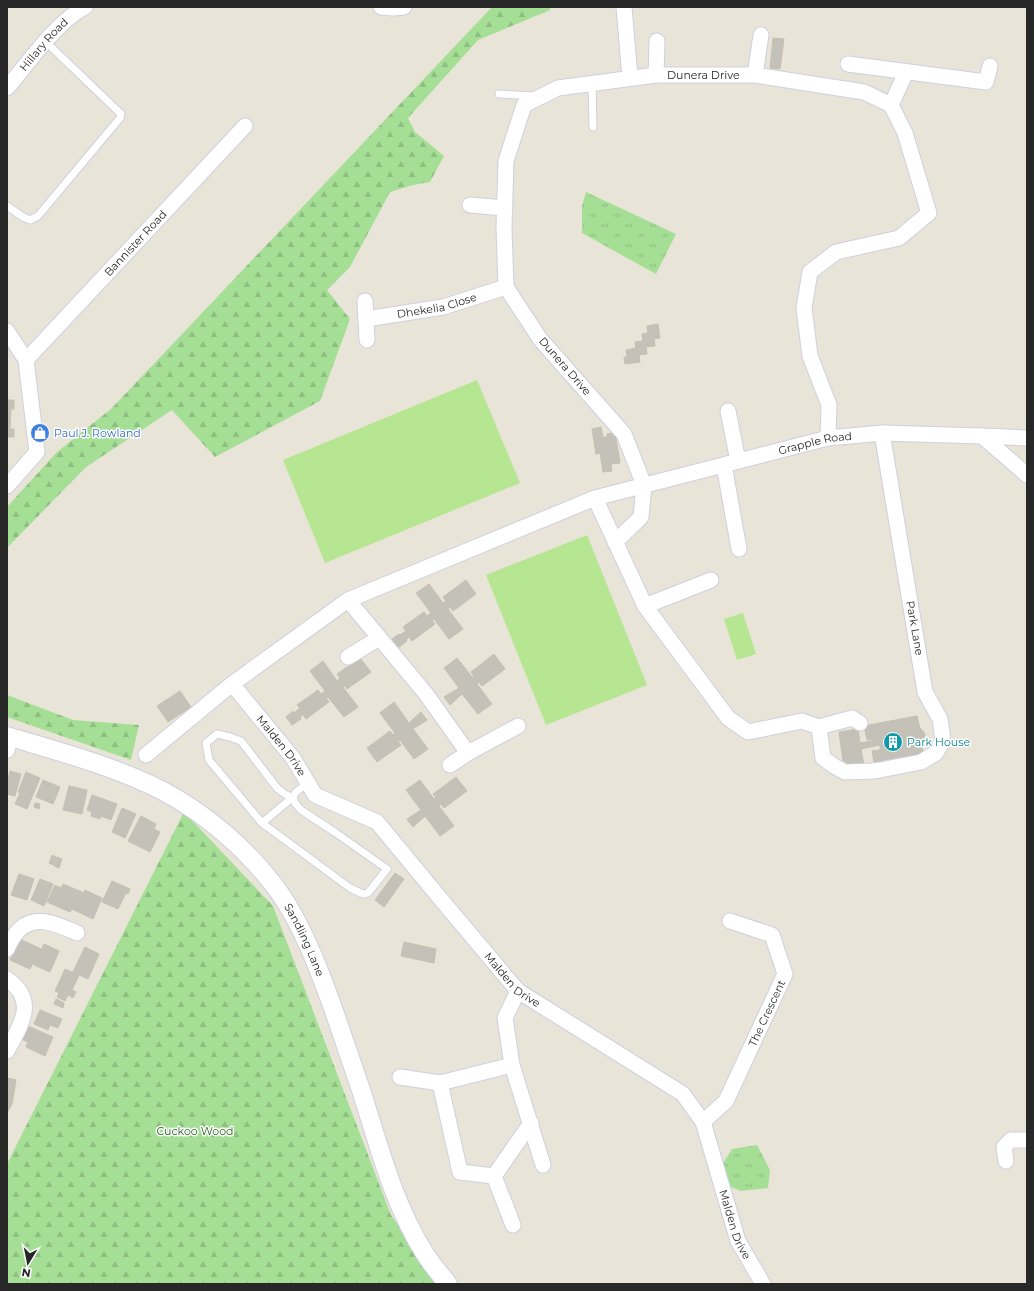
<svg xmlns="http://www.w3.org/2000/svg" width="1034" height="1291" font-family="Montserrat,sans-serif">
<defs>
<pattern id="grass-tufts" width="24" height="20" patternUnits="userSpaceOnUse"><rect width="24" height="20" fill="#a5df96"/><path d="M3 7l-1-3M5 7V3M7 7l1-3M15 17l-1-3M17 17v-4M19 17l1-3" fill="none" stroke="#8ebf81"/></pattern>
<pattern id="forest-firs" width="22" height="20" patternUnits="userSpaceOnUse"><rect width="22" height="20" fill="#a5df96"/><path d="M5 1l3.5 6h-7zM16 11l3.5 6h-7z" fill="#8ebf81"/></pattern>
</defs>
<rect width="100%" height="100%" fill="#e9e4d8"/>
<g fill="url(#grass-tufts)">
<path d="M586 192 676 234 656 274 582 233V206Z"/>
<path d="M757 1145 770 1170 768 1188 741 1191 726 1185 722 1165 732 1149Z"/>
</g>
<g fill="url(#forest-firs)">
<path d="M492 7H550V10L478 40 408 118 415 132 444 156 430 182 413 185 390 192 350 267 327 290 350 319 320 401 215 457 172 410 86 467 7 548V507L57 452 111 409Z"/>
<path d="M7 695 73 720 139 725 131 760 7 717Z"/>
<path d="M184 812 273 906 391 1215 439 1284H7V1164Z"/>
</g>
<g fill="#b7e692">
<path d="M477 380 520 483 325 563 283 460Z"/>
<path d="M587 535 647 685 546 725 486 575Z"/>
<path d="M743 613 756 654 737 660 724 619Z"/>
</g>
<g fill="#c4c1b8" stroke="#c4c0b2">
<path d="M773 38 784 39 780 69 770 68Z"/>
<path d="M658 324 660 338 654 339 655 346 646 347 647 354 639 355 640 362 625 364 624 357H627L626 350 636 348 635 342 643 341 642 334 648 333 647 326Z"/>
<path d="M7 400H14V409H11L10 429H14V437H7Z"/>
<path d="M601 427 603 437H607V434L615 432 620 463 611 464 612 471 603 472 600 453 596 454 592 429Z"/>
<path d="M466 580 476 594 453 611 450 607 448 609 463 629 449 639 434 619 432 620 435 624 412 641 409 637 406 640 407 641 398 648 392 639 399 634 400 635 406 631 403 627 424 612 427 616 431 613 416 593 429 584 443 603 446 601 443 597Z"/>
<path d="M494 654 505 669 482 686 479 682 477 684 492 704 478 714 462 694 450 705 444 697 459 688 444 668 457 658 472 677 474 676 471 672Z"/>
<path d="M360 658 371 672 347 689 344 685 343 687 358 707 344 717 328 697 326 698 329 702 306 719 303 715 300 717 301 719 292 725 286 717 293 711 294 713 300 708 297 705 318 690 321 694 325 691 310 671 323 661 337 681 340 678 337 674Z"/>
<path d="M180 691 191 707 168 722 157 706Z"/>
<path d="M394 702 409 723 421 712 427 720 413 729 428 749 414 759 400 740 398 741 401 745 377 762 367 748 390 731 393 735 395 733 380 713Z"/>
<path d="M917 716 920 728 924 732 925 735 924 738 921 741 923 753 874 762 872 751 880 750V745L861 749 864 765 846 768 845 760 843 761 839 732 858 729 860 743 877 740V739L867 740 864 726Z"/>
<path d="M10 771 21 774 15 796 7 794V783Z"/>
<path d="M26 772 40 778 27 809 15 804 20 793 18 792Z"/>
<path d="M456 777 467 791 444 808 441 804 439 806 454 826 440 836 425 816 413 827 407 819 421 810 406 790 420 780 434 799 436 798 433 794Z"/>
<path d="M43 780 60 787 53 804 36 797Z"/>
<path d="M69 786 87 790 82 814 63 810Z"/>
<path d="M92 795 117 804 111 820 101 816 100 819 91 816 92 812 87 810Z"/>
<path d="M35 803 40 804 39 809 34 807Z"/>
<path d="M122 808 136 814 125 838 112 832Z"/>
<path d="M141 816 156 824 154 829 160 832 150 852 128 841Z"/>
<path d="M52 855 56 857 53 865 49 863Z"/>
<path d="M57 857 62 859 59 868 54 866Z"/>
<path d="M395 873 404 879 384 907 375 900Z"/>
<path d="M19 874 34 879 27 900 11 895Z"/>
<path d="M40 879 53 884 44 906 31 900Z"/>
<path d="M112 881 130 889 128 894 126 893 118 909 102 902Z"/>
<path d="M63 884 84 893 85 890 102 898 93 919 72 909 70 912 47 902 55 885 61 888Z"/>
<path d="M20 939 41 949 34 964 33 963 30 969 10 960Z"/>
<path d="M404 942 436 949 434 963 401 956Z"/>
<path d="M44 944 59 951 50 972 34 965Z"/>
<path d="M85 947 99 954 88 979 73 972Z"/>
<path d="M65 969 79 975 72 990 76 992 73 998 68 995 65 1001 57 997 59 993 55 991Z"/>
<path d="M56 999 64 1003 63 1008 54 1004Z"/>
<path d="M40 1010 62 1019 58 1028 50 1025 48 1030 34 1024Z"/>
<path d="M28 1026 53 1037 45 1056 26 1047 28 1042 23 1040Z"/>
<path d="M7 1078 16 1080 12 1104 7 1113Z"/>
</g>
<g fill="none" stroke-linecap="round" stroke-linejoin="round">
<g stroke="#cecfe0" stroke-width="9">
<g id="service">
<path d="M592 83 593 127"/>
<path d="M499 94 535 96"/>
<path d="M7 206 23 217 30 220 38 216 120 118 121 114 119 112 46 42"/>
<path d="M293 797 286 795 277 788 241 741 230 737 217 734 206 743 209 760 262 823 350 888 363 894 368 893 387 869 336 833 301 810 295 803 293 797 296 792 308 783"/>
<path d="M262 823 293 797"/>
</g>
</g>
<g stroke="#cecfe0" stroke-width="17">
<g id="minor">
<path d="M381 7 393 8 404 7"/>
<path d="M624 7 630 78"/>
<path d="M848 64 986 82 990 66"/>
<path d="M656 75 657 41"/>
<path d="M755 75 761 35"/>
<path id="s1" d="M7 88C29 62 55 23 85 7"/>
<path d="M891 105 906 72"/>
<path d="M470 205 505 208"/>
<path d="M365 301 367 340"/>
<path id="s2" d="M366 319 443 307 506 287"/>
<path d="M7 331 26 360 37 452 7 486"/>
<path id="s3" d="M26 360 245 126"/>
<path d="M728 411 738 461"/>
<path d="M982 436 1027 438"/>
<path d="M724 465 739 549"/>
<path d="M595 498 645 606 728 718 748 732 802 721 819 727 823 758 834 766 845 772 873 771 880 770 921 762 936 753 943 740 940 719 925 692 882 433"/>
<path id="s4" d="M615 542 641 517 644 485 624 434 540 339 506 287 504 228 506 161 524 105 558 88 656 75H755L864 92 891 105 905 133 929 213 899 238 836 252 810 272 804 308 810 356 829 405 828 438"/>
<path d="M348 600 426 694 468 753"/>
<path d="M645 606 711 580"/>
<path d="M348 657 379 638"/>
<path id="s5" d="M232 684 293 758 315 795 377 822 439 897 518 991 683 1094 703 1122 738 1241 763 1284"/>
<path d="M819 727 852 718 860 723"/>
<path d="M7 750 11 737"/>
<path id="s6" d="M146 755 232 684 348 600 595 498 828 438 882 433 982 436 1027 475"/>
<path d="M450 765 468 753 518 726"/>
<path d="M7 949C10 942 14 935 19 930 36 913 58 925 77 933"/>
<path d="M7 979C38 1000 21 1025 7 1051"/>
<path d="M518 991 505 1018 512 1065 543 1165"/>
<path d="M400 1077 440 1083 512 1065"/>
<path d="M440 1083 460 1172 494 1176 513 1225"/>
<path id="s7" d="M703 1122 726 1101 785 974 772 935 730 921"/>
<path d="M1006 1161 1004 1147 1011 1140H1027"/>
<path d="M494 1176 531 1123"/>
</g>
</g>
<g stroke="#cecfe0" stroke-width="20">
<g id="tertiary">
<path id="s8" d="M7 736C60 752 114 766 163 791 208 815 249 851 279 892 303 926 320 972 334 1011 343 1037 352 1064 361 1090 379 1146 393 1203 425 1254 432 1265 440 1274 448 1284"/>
</g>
</g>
<use href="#service" stroke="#fff" stroke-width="7"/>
<use href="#minor" stroke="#fff" stroke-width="15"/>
<use href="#tertiary" stroke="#fff" stroke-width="18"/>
</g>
<defs>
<g id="shop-disc" transform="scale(1)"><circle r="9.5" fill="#3f7fe0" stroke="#fff"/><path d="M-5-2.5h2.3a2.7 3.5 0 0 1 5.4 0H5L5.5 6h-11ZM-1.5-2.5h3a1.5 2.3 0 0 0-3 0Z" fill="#fff"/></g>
<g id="building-disc" transform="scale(1)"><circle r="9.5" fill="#0f9aa8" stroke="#fff"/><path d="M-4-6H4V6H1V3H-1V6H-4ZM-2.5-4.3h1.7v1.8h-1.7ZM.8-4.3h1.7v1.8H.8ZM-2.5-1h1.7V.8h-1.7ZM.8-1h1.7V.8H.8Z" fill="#fff"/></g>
</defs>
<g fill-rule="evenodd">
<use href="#shop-disc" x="40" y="433"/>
<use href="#building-disc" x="893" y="742"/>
</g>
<g text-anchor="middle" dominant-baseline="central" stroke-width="3" stroke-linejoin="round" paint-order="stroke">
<g font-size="11" fill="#272727" stroke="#fff">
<text stroke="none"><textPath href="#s1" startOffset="57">Hillary Road</textPath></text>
<text stroke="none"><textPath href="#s4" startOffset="681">Dunera Drive</textPath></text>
<text stroke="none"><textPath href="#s3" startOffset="160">Bannister Road</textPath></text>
<text stroke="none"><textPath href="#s2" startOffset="72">Dhekelia Close</textPath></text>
<text transform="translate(565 366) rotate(49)">Dunera Drive</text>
<text stroke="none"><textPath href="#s6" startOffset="749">Grapple Road</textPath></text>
<text transform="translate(915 628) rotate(80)">Park Lane</text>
<text stroke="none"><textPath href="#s5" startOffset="79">Malden Drive</textPath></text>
<text stroke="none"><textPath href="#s8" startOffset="375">Sandling Lane</textPath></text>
<text stroke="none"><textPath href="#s5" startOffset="415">Malden Drive</textPath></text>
<text stroke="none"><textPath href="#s7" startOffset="128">The Crescent</textPath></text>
<text stroke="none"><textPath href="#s5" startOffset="763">Malden Drive</textPath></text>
</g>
<g font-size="11" fill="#366cbe" stroke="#fff" text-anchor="start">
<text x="54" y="433">Paul J. Rowland</text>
</g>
<g font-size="11" fill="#0d838f" stroke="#fff" text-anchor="start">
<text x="907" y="742">Park House</text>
</g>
<g font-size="11" fill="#205f1b" stroke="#fff">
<text x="195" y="1131">Cuckoo Wood</text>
</g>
</g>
<rect width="1034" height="1291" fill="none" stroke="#272727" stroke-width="16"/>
<g transform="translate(28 1263) rotate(190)" stroke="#ffffff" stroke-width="3" paint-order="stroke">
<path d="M0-3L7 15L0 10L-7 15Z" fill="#272727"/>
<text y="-6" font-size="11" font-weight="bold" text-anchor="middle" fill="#272727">N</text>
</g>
</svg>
